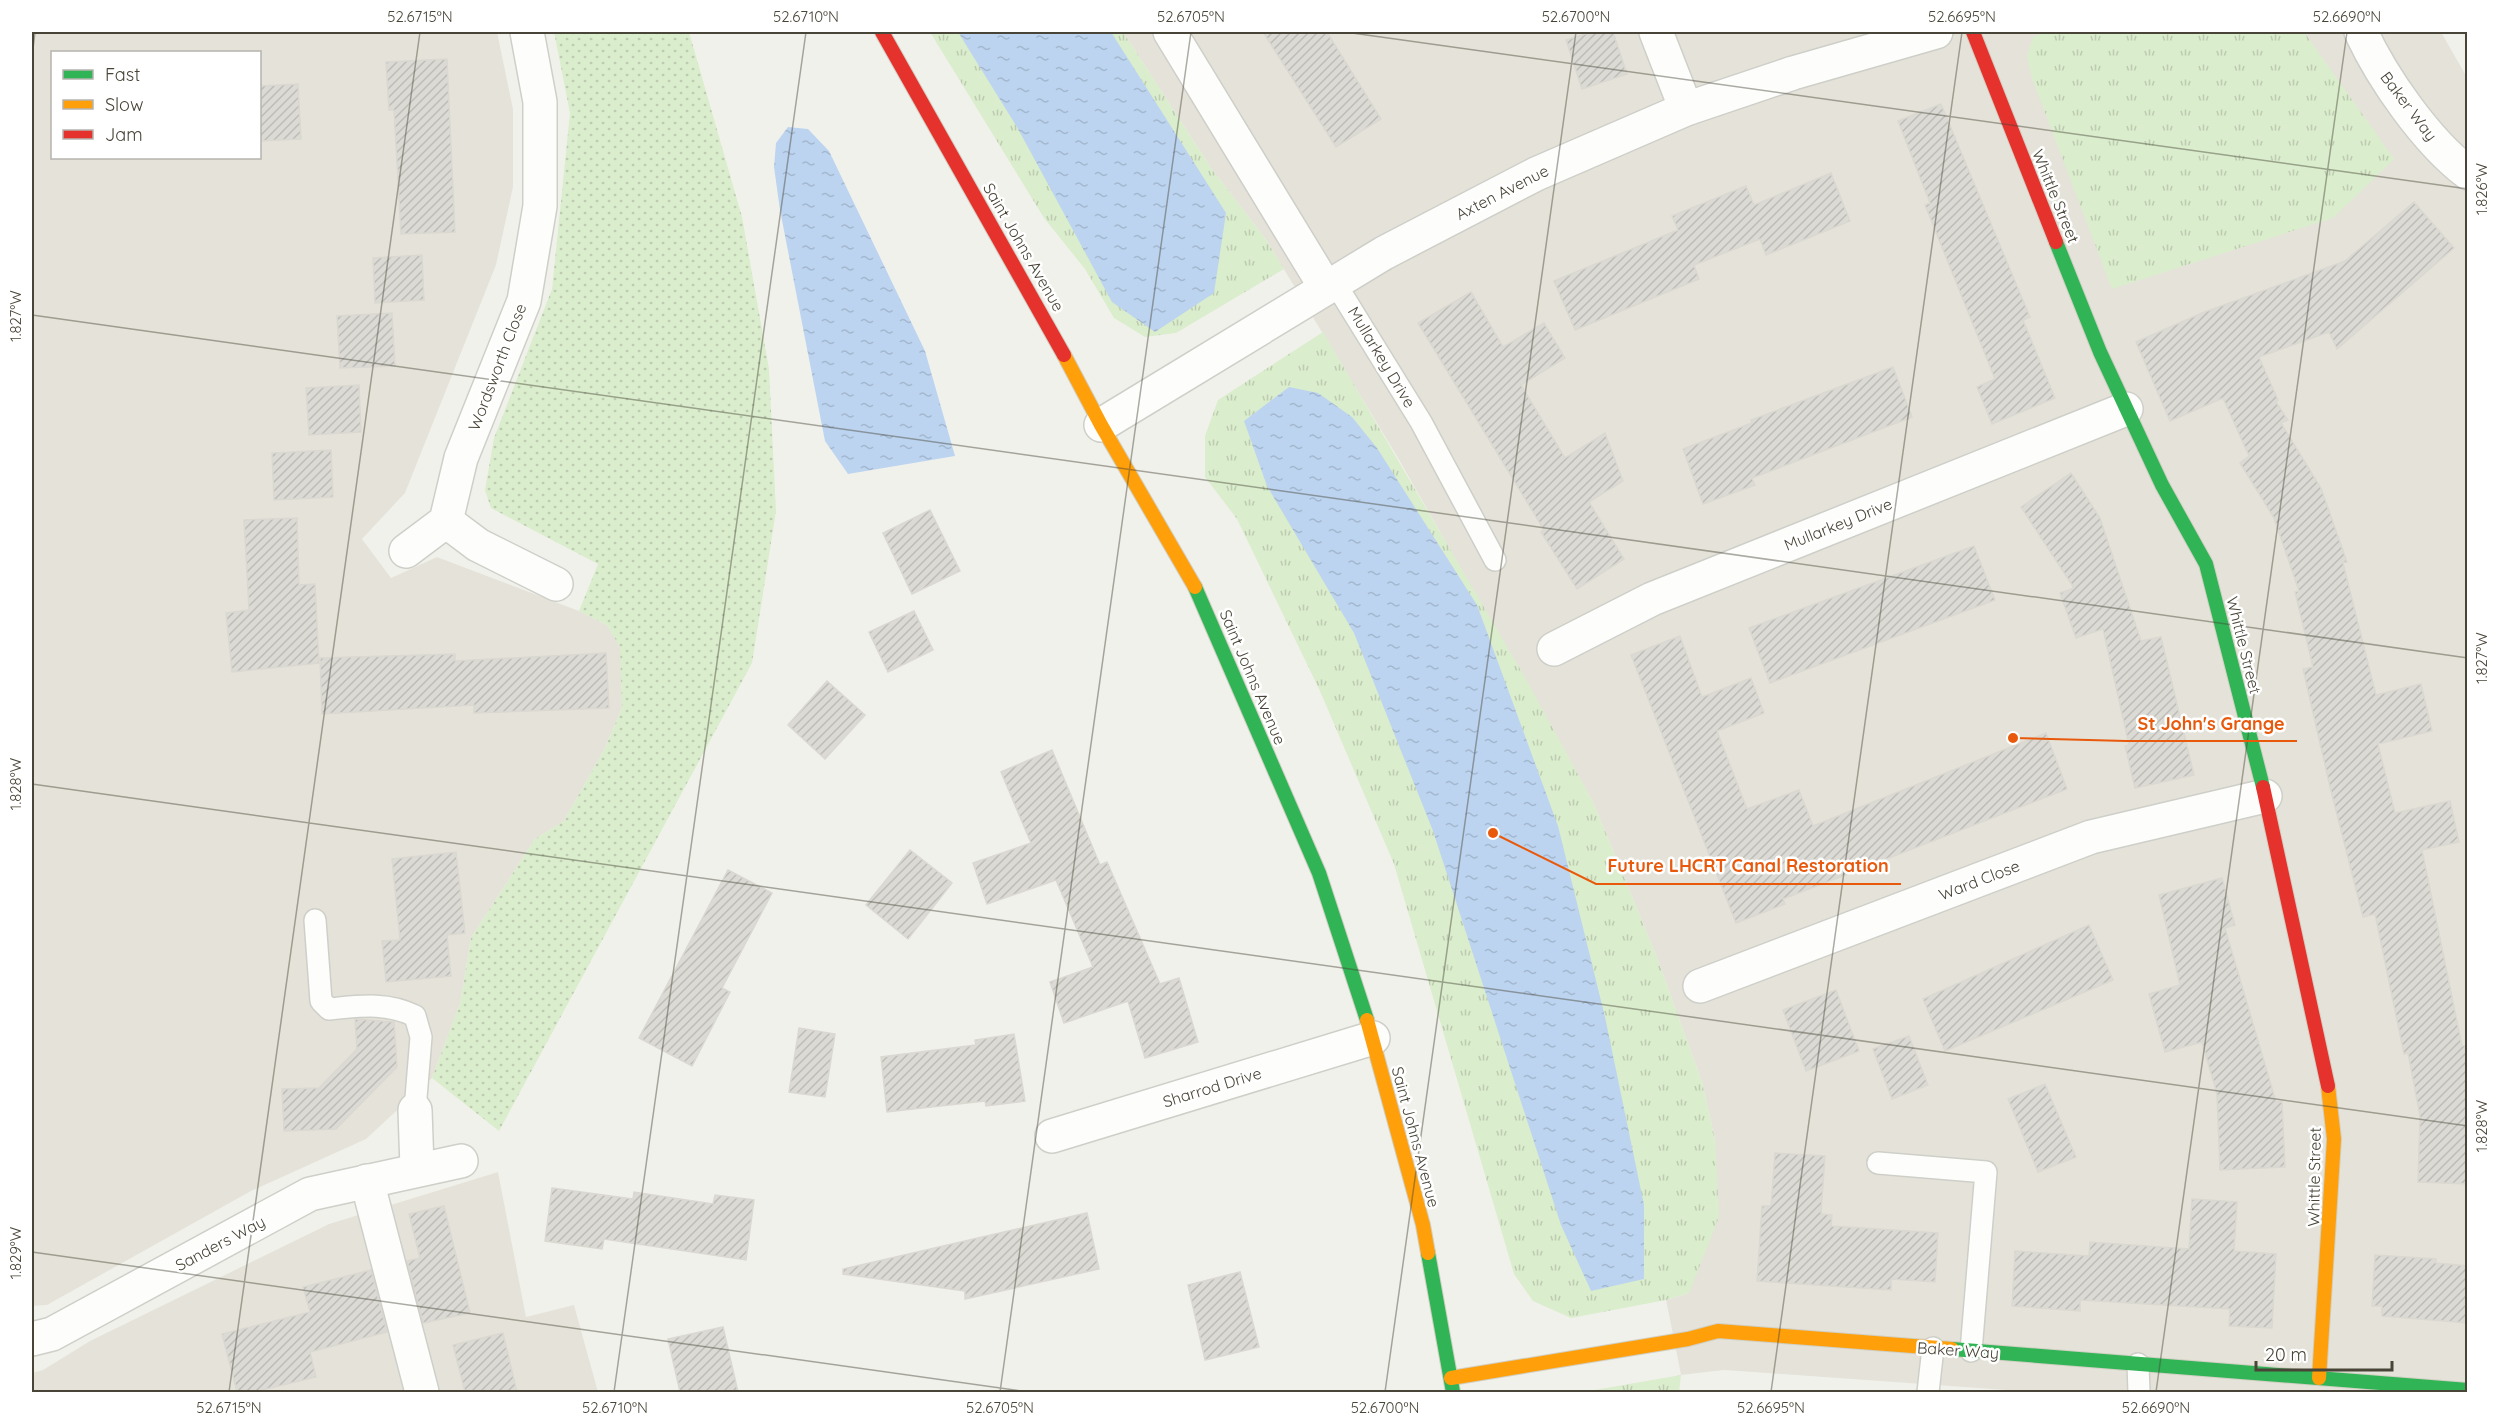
<svg xmlns="http://www.w3.org/2000/svg" width="2499" height="1424" font-family="Quicksand,sans-serif">
<defs>
<pattern id="grass-tufts" width="24" height="20" patternUnits="userSpaceOnUse" patternTransform="scale(1.5)"><rect width="24" height="20" fill="#daedcc"/><path d="M3 7l-1-3M5 7V3M7 7l1-3M15 17l-1-3M17 17v-4M19 17l1-3" fill="none" stroke="#bdccb0"/></pattern>
<pattern id="park-dots" width="8" height="8" patternUnits="userSpaceOnUse" patternTransform="scale(1.5)"><rect width="8" height="8" fill="#daedcc"/><path d="M2 2h.1M6 6h.1" fill="none" stroke="#bdccb0" stroke-width="1.8" stroke-linecap="round"/></pattern>
<pattern id="water-ripples" width="26" height="14" patternUnits="userSpaceOnUse" patternTransform="scale(1.5)"><rect width="26" height="14" fill="#bcd4f0"/><path d="M2 4q2-2 4 0t4 0M15 11q2-2 4 0t4 0" fill="none" stroke="#a3b7ce"/></pattern>
<pattern id="building-hatch" width="6" height="6" patternUnits="userSpaceOnUse" patternTransform="scale(1.5)"><rect width="6" height="6" fill="#dbdad4"/><path d="M-1 1l2-2M0 6l6-6M5 7l2-2" fill="none" stroke="#bdbcb7"/></pattern>
</defs>
<rect width="100%" height="100%" fill="#f1f1ec"/>
<g fill="#e5e3d9" fill-rule="evenodd">
<path d="M32 32H497L513 109V187L496 265 405 493 362 539 391 578 437 557 579 611 607 625 621 647 622 708 605 748 564 821 535 839 471 938 460 1004 432 1078 366 1139 251 1191 47 1305 32 1306ZM52 52H260V158H52Z"/>
<path d="M1123 32H2441L2468 79 2467 1392H2035L1724 1370 1681 1375 1666 1300 1689 1293 1715 1140 1702 1082 1656 955 1593 802 1398 458 1265 238 1213 171Z"/>
<path d="M498 1172 526 1317 574 1305 598 1392H32V1373L43 1370 90 1341 329 1224Z"/>
</g>
<g fill="url(#grass-tufts)">
<path d="M930 32H1123L1213 171 1265 238 1284 269 1176 333 1145 337 1114 318 1085 269 1044 218Z"/>
<path d="M2043 32H2304L2394 159 2333 218 2112 289 2032 78 2027 56 2033 37Z"/>
<path d="M1323 332 1523 674 1593 802 1656 955 1702 1082 1715 1140 1719 1217 1689 1293 1666 1300 1571 1318 1533 1301 1514 1274 1394 864 1320 691 1237 519 1205 477V436L1218 400Z"/>
<path d="M1681 1375 1679 1392H1583Z"/>
</g>
<path fill="url(#park-dots)" d="M554 32H689L742 217 769 369 776 511 752 663 499 1131 432 1078 460 1004 471 938 535 839 564 821 605 748 622 708 620 647 607 625 579 611 598 564 491 508 485 490 494 438 552 289 570 113Z"/>
<g fill="url(#water-ripples)">
<path d="M958 32H1111L1226 213 1214 293 1155 332 1112 302 1017 127Z"/>
<path d="M788 127 808 129 829 151 925 351 955 456 848 474 825 441 780 210 774 167 776 143Z"/>
<path d="M1289 387 1318 393 1352 417 1377 448 1477 605 1558 826 1605 1017 1644 1205V1279L1591 1291 1561 1225 1433 831 1354 633 1267 486 1244 421Z"/>
</g>
<g fill="url(#building-hatch)" stroke="#dad8d1" stroke-width="1.5">
<path d="M1263 32H1327L1381 119 1336 147Z"/>
<path d="M1592 32H1613L1627 74 1582 89 1566 40Z"/>
<path d="M447 59 455 232 401 234 394 110H389L386 62Z"/>
<path d="M298 84 301 139 260 141V86Z"/>
<path d="M1941 104 2030 317 2023 320 2055 398 1992 424 1977 387 1995 379 1925 205 1930 203 1898 121Z"/>
<path d="M1831 173 1850 221 1766 255 1760 239 1694 265 1699 279 1575 330 1554 281 1678 230 1672 216 1746 186 1754 205Z"/>
<path d="M2414 202 2454 248 2337 349 2329 332 2259 357 2278 400 2276 402 2288 420 2281 423 2321 488 2347 562 2343 563 2376 695 2421 684 2432 731 2378 744 2395 813 2450 801 2459 842 2422 850 2462 1046 2468 1045V1184L2418 1182 2420 1116 2408 1053 2404 1054 2375 914 2363 917 2330 787 2303 669 2313 667 2295 592 2299 591 2274 518 2240 463 2249 456 2223 398 2170 421 2136 342 2202 313 2345 261Z"/>
<path d="M422 255 424 300 375 303 373 258Z"/>
<path d="M1471 292 1503 347 1544 323 1565 358 1521 385 1565 458 1605 433 1623 481 1589 502 1624 559 1577 589 1541 532 1544 530 1418 323Z"/>
<path d="M392 313 395 366 340 368 337 316Z"/>
<path d="M1893 367 1912 417 1752 478 1755 485 1703 504 1683 449 1752 423 1751 420Z"/>
<path d="M359 385 361 432 309 435 306 388Z"/>
<path d="M331 450 333 497 274 500 272 453Z"/>
<path d="M2071 473 2100 518 2141 641 2161 637 2194 775 2135 788 2125 746 2129 745 2103 629 2076 638 2060 593 2074 588 2021 507Z"/>
<path d="M930 510 960 571 912 594 883 533Z"/>
<path d="M297 518 299 585 315 584 319 663 232 672 226 613 249 610 244 520Z"/>
<path d="M1974 546 1995 600 1770 683 1749 628Z"/>
<path d="M914 611 933 650 888 672 869 632Z"/>
<path d="M1680 636 1702 697 1751 678 1764 713 1717 731 1747 809 1799 790 1813 826 2046 733 2067 789 1783 899 1785 904 1736 923 1631 655Z"/>
<path d="M606 653 609 708 474 713V705L322 714 320 658 455 654V661Z"/>
<path d="M827 681 865 715 825 759 788 725Z"/>
<path d="M1052 750 1100 865 1107 862 1160 984 1179 978 1198 1042 1145 1058 1128 1001 1064 1023 1050 982 1093 967 1056 880 987 904 973 863 1031 843 1001 772Z"/>
<path d="M910 850 952 883 908 939 866 905Z"/>
<path d="M456 852 465 933 447 935 451 976 386 982 382 941 400 940 392 859Z"/>
<path d="M728 870 772 893 722 988 730 992 692 1066 639 1038Z"/>
<path d="M2222 878 2235 925 2225 928 2276 1102H2282L2285 1167 2220 1170 2217 1094 2202 1042 2165 1052 2149 994 2180 985 2159 895Z"/>
<path d="M2089 925 2113 980 1945 1051 1923 999Z"/>
<path d="M1836 990 1859 1051 1806 1071 1783 1010Z"/>
<path d="M355 1019 394 1022 397 1067 336 1129 284 1131 282 1089 319 1088 357 1049Z"/>
<path d="M799 1028 835 1034 825 1097 789 1092Z"/>
<path d="M1014 1034 1025 1101 986 1106 985 1101 887 1112 881 1057 976 1045 975 1040Z"/>
<path d="M1909 1036 1928 1085 1892 1099 1873 1049Z"/>
<path d="M2045 1084 2076 1157 2038 1172 2008 1099Z"/>
<path d="M1775 1153 1825 1156 1821 1214 1832 1215 1831 1226 1938 1233 1935 1282 1891 1279V1290L1757 1281 1762 1206H1771Z"/>
<path d="M552 1188 633 1199 634 1192 713 1204 715 1195 754 1200 746 1260 604 1239 602 1249 545 1241Z"/>
<path d="M2192 1199 2237 1202 2234 1251 2276 1254 2272 1328 2229 1326 2230 1309 2080 1300V1311L2012 1306 2015 1251 2089 1256 2090 1242 2189 1249Z"/>
<path d="M444 1206 470 1313 423 1323 407 1261 420 1258 409 1214Z"/>
<path d="M1087 1213 1099 1269 965 1299V1291L843 1274V1269Z"/>
<path d="M2375 1255 2436 1259V1263L2468 1266V1323L2382 1316V1306H2372Z"/>
<path d="M371 1270 387 1332 310 1352 316 1377 254 1392H237L222 1334 310 1312 303 1287Z"/>
<path d="M1240 1272 1259 1347 1205 1360 1188 1285Z"/>
<path d="M723 1327 738 1392H680L668 1339Z"/>
<path d="M503 1333 517 1392H465L453 1345Z"/>
</g>
<g fill="none" stroke-linecap="round" stroke-linejoin="round">
<g stroke="#cfcfc9" stroke-width="24">
<g id="lane">
<path d="M1335 283 1421 422 1495 560"/>
<path d="M315 920 321 1001 329 1009C360 1006 387 1002 415 1016L421 1037 415 1110"/>
<path d="M1878 1163 1986 1172 1971 1351"/>
<path d="M2138 1364 2139 1392"/>
<path d="M1928 1392 1933 1348"/>
</g>
</g>
<g stroke="#cfcfc9" stroke-width="36">
<g id="street">
<path d="M1170 32 1326 288"/>
<path d="M1656 32 1686 109"/>
<path d="M2361 32C2383 79 2426 141 2468 173"/>
<path d="M1101 425 1384 253 1536 174 1686 109 1793 73 1936 32"/>
<path d="M446 521 478 545 556 584"/>
<path d="M406 551 446 521 461 458 524 301 540 206V102L527 32"/>
<path d="M1554 649 1652 599 2126 409"/>
<path d="M1700 986 2091 837 2265 796"/>
<path d="M415 1110 417 1168"/>
<path d="M1052 1136 1373 1038"/>
<path d="M367 1181 422 1392"/>
<path d="M32 1339 52 1334 310 1194 461 1161"/>
</g>
</g>
<g stroke="#d1cfc3" stroke-width="16">
<g id="fast">
<path d="M2056 242 2100 352 2162 485 2206 564 2263 787"/>
<path d="M1195 587 1319 873 1367 1020"/>
<path d="M1428 1253 1453 1392"/>
<path d="M1952 1349 2468 1390"/>
</g>
</g>
<g stroke="#d1cfc3" stroke-width="16">
<g id="slow">
<path d="M1064 355 1101 425 1195 587"/>
<path d="M1367 1020 1423 1225 1428 1253"/>
<path d="M1451 1378 1688 1339 1718 1331 1952 1349"/>
<path d="M2319 1378 2334 1139 2328 1086"/>
</g>
</g>
<g stroke="#d1cfc3" stroke-width="16">
<g id="jam">
<path d="M882 32 1064 355"/>
<path d="M1973 32 2056 242"/>
<path d="M2263 787 2328 1086"/>
</g>
</g>
<use href="#lane" stroke="#fdfdfc" stroke-width="21"/>
<use href="#street" stroke="#fdfdfc" stroke-width="33"/>
<use href="#fast" stroke="#30b455" stroke-width="14"/>
<use href="#slow" stroke="#ff9f0a" stroke-width="14"/>
<use href="#jam" stroke="#e5322d" stroke-width="14"/>
</g>
<path fill="none" stroke="#484437" stroke-width="1.5" stroke-opacity="0.45" d="M1345 32 2468 189M32 57 35 32M32 315 2468 658M32 784 2468 1126M32 1252 1028 1392M229 1392 420 32M614 1392 806 32M1000 1392 1191 32M1385 1392 1576 32M1771 1392 1962 32M2156 1392 2347 32"/>
<g text-anchor="middle" dominant-baseline="central" stroke-width="5" stroke-linejoin="round" paint-order="stroke">
<g font-size="16" fill="#484437" stroke="#fff">
<text transform="translate(2409 106) rotate(53)">Baker Way</text>
<text transform="translate(1502 192) rotate(-27)">Axten Avenue</text>
<text transform="translate(2056 196) rotate(68)">Whittle Street</text>
<text transform="translate(1024 247) rotate(60)">Saint Johns Avenue</text>
<text transform="translate(1382 357) rotate(59)">Mullarkey Drive</text>
<text transform="translate(497 367) rotate(-69)">Wordsworth Close</text>
<text transform="translate(1838 524) rotate(-22)">Mullarkey Drive</text>
<text transform="translate(2244 645) rotate(76)">Whittle Street</text>
<text transform="translate(1253 677) rotate(67)">Saint Johns Avenue</text>
<text transform="translate(1979 880) rotate(-21)">Ward Close</text>
<text transform="translate(1212 1087) rotate(-17)">Sharrod Drive</text>
<text transform="translate(1416 1137) rotate(75)">Saint Johns Avenue</text>
<text transform="translate(2314 1177) rotate(-89)">Whittle Street</text>
<text transform="translate(220 1243) rotate(-28)">Sanders Way</text>
<text transform="translate(1958 1350) rotate(4)">Baker Way</text>
</g>
</g>
<path fill="none" stroke="#e8590c" stroke-width="2" d="M2013 738L2126 741H2297M1493 833L1596 884H1901"/>
<g fill="#e8590c" stroke="#fff" stroke-width="2">
<circle cx="2013" cy="738" r="6"/>
<circle cx="1493" cy="833" r="6"/>
</g>
<g font-size="18" text-anchor="middle" font-weight="bold" fill="#e8590c" stroke="#fff" stroke-width="5" stroke-linejoin="round" paint-order="stroke">
<text x="2211" y="730">St John's Grange</text>
<text x="1748" y="872">Future LHCRT Canal Restoration</text>
</g>
<rect width="2499" height="1424" fill="none" stroke="#ffffff" stroke-width="66"/>
<rect x="51" y="51" width="210" height="108" fill="#ffffff" stroke="#b6b4af" stroke-width="1.5"/>
<rect x="63" y="70" width="30" height="9" fill="#30b455" stroke="#b6b4af" stroke-width="1.5"/>
<text x="105" y="81" font-size="18" fill="#484437">Fast</text>
<rect x="63" y="100" width="30" height="9" fill="#ff9f0a" stroke="#b6b4af" stroke-width="1.5"/>
<text x="105" y="111" font-size="18" fill="#484437">Slow</text>
<rect x="63" y="130" width="30" height="9" fill="#e5322d" stroke="#b6b4af" stroke-width="1.5"/>
<text x="105" y="141" font-size="18" fill="#484437">Jam</text>
<path d="M2256 1361v9h136v-9" fill="none" stroke="#484437" stroke-width="3"/>
<text x="2265" y="1361" font-size="18" fill="#484437" stroke="#ffffff" stroke-width="4.5" paint-order="stroke">20 m</text>
<rect x="33" y="33" width="2433" height="1358" fill="none" stroke="#484437" stroke-width="2"/>
<g font-size="15" text-anchor="middle" fill="#484437">
<text x="420" y="22">52.6715°N</text>
<text x="806" y="22">52.6710°N</text>
<text x="1191" y="22">52.6705°N</text>
<text x="1576" y="22">52.6700°N</text>
<text x="1962" y="22">52.6695°N</text>
<text x="2347" y="22">52.6690°N</text>
<text transform="translate(2482 189) rotate(-90)" y="5">1.826°W</text>
<text transform="translate(16 316) rotate(-90)" y="5">1.827°W</text>
<text transform="translate(2482 658) rotate(-90)" y="5">1.827°W</text>
<text transform="translate(16 784) rotate(-90)" y="5">1.828°W</text>
<text transform="translate(2482 1126) rotate(-90)" y="5">1.828°W</text>
<text transform="translate(16 1253) rotate(-90)" y="5">1.829°W</text>
<text x="229" y="1413">52.6715°N</text>
<text x="615" y="1413">52.6710°N</text>
<text x="1000" y="1413">52.6705°N</text>
<text x="1385" y="1413">52.6700°N</text>
<text x="1771" y="1413">52.6695°N</text>
<text x="2156" y="1413">52.6690°N</text>
</g>
</svg>
